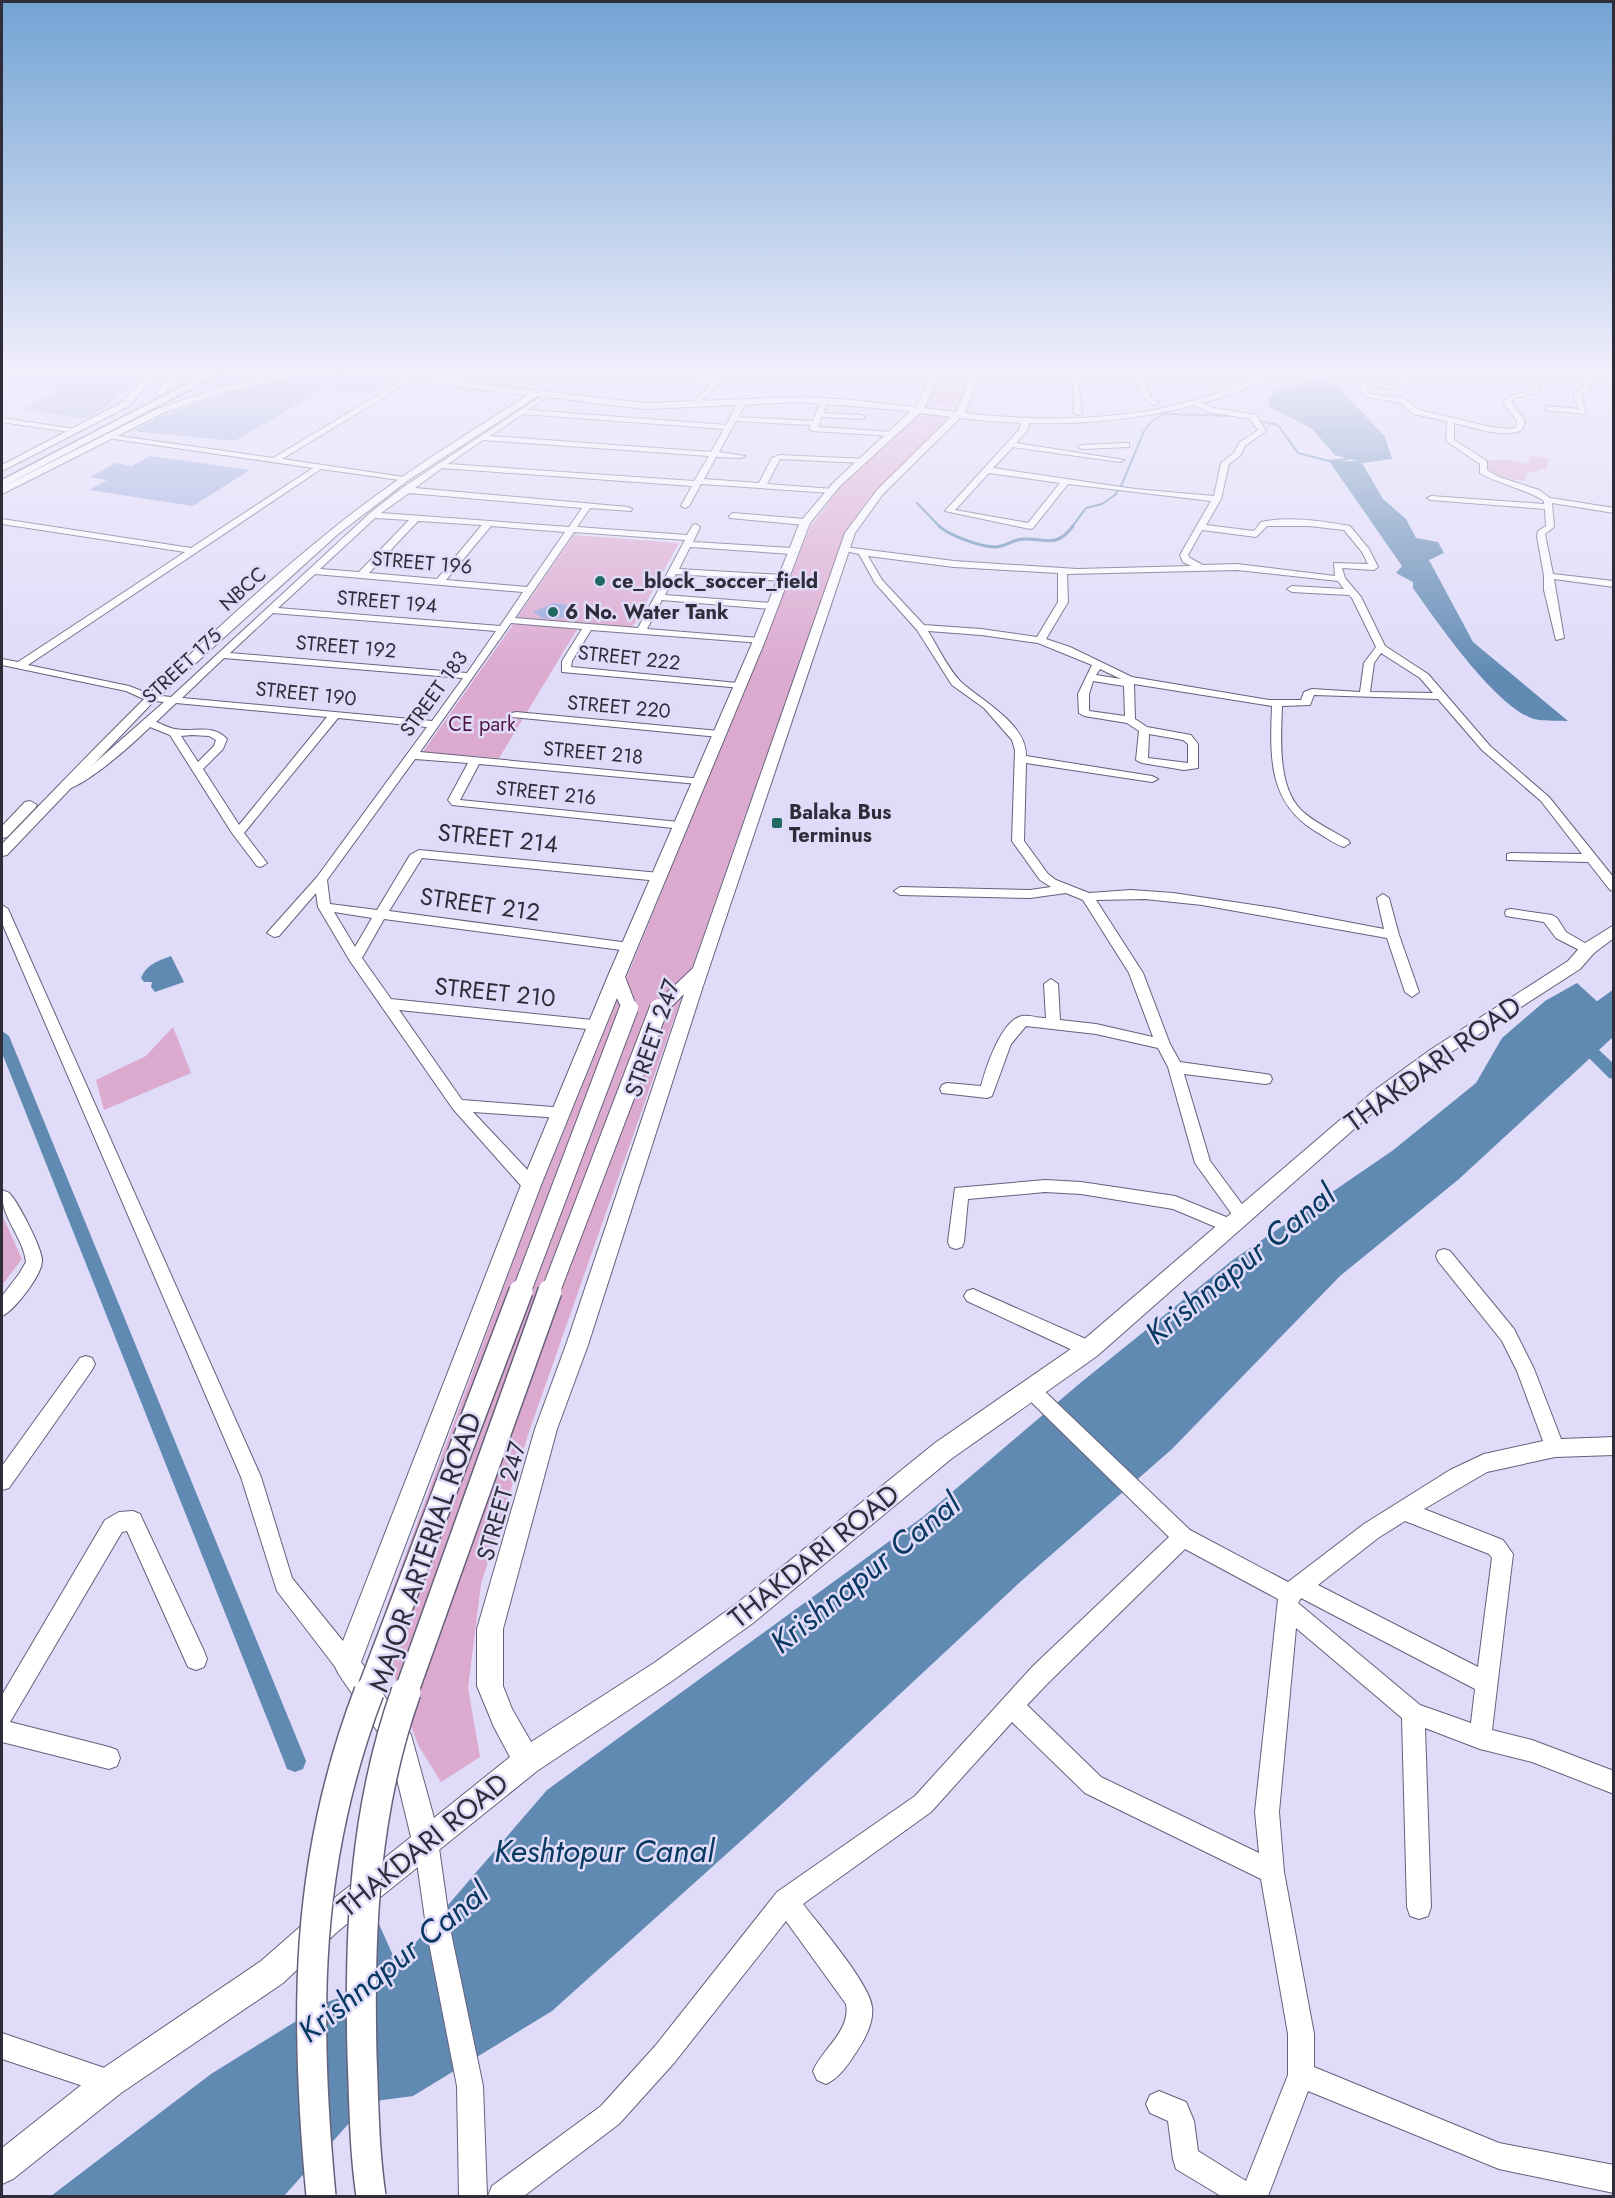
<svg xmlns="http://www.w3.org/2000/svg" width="1615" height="2198" font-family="Jost,sans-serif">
<rect width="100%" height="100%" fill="#dfdbf9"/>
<g fill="#dca9cf">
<path d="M945 369H974L958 406 927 405Z"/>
<path d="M923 411 952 415 919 451 868 500 841 543 530 1429 481 1584 468 1688 480 1757 441 1782 418 1745 402 1700 387 1652 386 1608 533 1207 811 526 843 484Z"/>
<path d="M1530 455 1548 458 1547 468 1526 474 1525 481 1502 478 1487 471 1485 461 1507 459 1527 464Z"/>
<path d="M574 535 679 543 632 628 517 618Z"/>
<path d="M514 623 578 628 499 758 423 752Z"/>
<path d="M173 1027 191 1073 104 1110 96 1080 146 1056Z"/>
<path d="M2 1215 22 1259 2 1285Z"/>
</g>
<g fill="#618ab3">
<path d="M1328 376 1385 437 1392 459 1362 463 1383 499 1406 519 1416 538 1438 542 1444 553 1429 560 1473 642 1568 721C1557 720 1542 722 1531 718 1493 703 1437 622 1413 588V582L1396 573 1402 566 1329 461H1357L1335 455 1311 428 1269 407V399L1277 390Z"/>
<path d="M171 956 184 982 155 992 151 987 152 982H144L141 978C147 964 158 961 171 956Z"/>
<path d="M1577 983 1601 1005 1613 1002V1037L1459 1179 1340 1276 1172 1449 1019 1583 782 1804 552 2011 413 2096 368 2102 284 2196H51L211 2074 327 2002 380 1984 547 1790 924 1516 1079 1384 1234 1259 1392 1151 1476 1083 1502 1038 1545 1001Z"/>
</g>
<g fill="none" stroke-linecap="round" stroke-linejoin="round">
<g stroke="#618ab3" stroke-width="2">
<path d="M1255 420 1278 425 1298 453 1329 461 1348 459"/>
<path d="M917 503 940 527"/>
<path d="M1072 527 1086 508 1102 504 1115 495 1122 484 1144 431 1152 421 1163 414 1235 416"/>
</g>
<path stroke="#618ab3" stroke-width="3" d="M939 526C948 535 981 547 995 547 1005 547 1014 539 1023 539 1046 538 1056 549 1073 526"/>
<g fill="#618ab3" fill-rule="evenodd">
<path d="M1614 989V1002L1591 1021H1581L1579 1017 1581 1013Z"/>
<path d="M2 1031 9 1036 306 1761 303 1769 295 1772 287 1769 284 1761 2 1053Z"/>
<path d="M1594 1049 1599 1050 1614 1064V1079L1609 1078 1589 1058 1587 1054Z"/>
<path d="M369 1919 378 1922 409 1991 405 2000 396 2004 387 2000 357 1931 360 1922Z"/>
</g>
</g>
<g fill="#97a8db">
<path d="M35 369H103L137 374 128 388 103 409 85 419 25 409 62 388 4 383Z"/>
<path d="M231 369H254L227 384 215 387 202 386Z"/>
<path d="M322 373 392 381 372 394 324 388 235 441 133 431 159 417 225 394Z"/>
<path d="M150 456 250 470 193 506 89 490 107 480 90 477 116 463 132 466Z"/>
<path d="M553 603 563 604 575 608 566 616 556 619 542 618 533 612Z"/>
</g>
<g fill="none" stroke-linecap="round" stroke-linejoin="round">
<g stroke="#65617b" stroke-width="2">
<g id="minor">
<path d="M364 369H371L366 373 363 371Z"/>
<path d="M422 369H430L282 459 404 477 408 479 407 481 321 469 28 665 129 686 152 695 171 697 370 513 402 488 549 391 554 392 528 410 726 425 739 401 746 403 738 417 813 421 821 400 825 398 829 400 823 413 861 415 865 417 861 419 821 417 818 427 892 432 896 434 892 436 813 431 809 429 811 425 736 421 719 452 745 456 741 458 716 457 704 479 759 483 772 458 779 455 866 459V463H863L780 459 767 484 834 489V493H831L701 484 689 506 685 508 681 506 692 486 442 468 415 488 628 507 632 509 631 511 590 508 577 527 687 535 693 525 696 524 700 527 693 542 792 548 796 551 792 554 690 547 679 569 783 575 788 578 783 581 676 574 665 595 771 603 776 606 771 609 662 600 647 629 759 638 764 641 762 643 591 630 572 661 571 667 738 683 743 686 742 688 562 672V661L582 629 511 623 420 752 702 779 704 781 698 784 479 764 460 800 679 822 683 823V829L452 805 448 800 468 763 415 759 327 880 330 904 377 910 410 855 419 850 659 873 665 877 659 881 422 858 389 911 629 943 636 947 629 951 384 919 362 958 391 999 602 1021 604 1025 597 1030 399 1010 462 1100 566 1108 569 1112 566 1116 561 1118 473 1112 537 1180 539 1185 537 1190 531 1191 525 1190 453 1109 350 961 318 907 316 893 279 936 274 937 267 933 317 877 427 727 338 718 244 833 267 863 261 867 257 866 232 833 170 735 150 727C135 742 78 794 59 790L57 788 88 769 164 702 146 700 126 691 2 665V659L18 662 185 552 2 524V519L191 548 313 468 108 438H105V434L273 458ZM523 414 724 429 711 452 490 436ZM483 440 709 456 694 481 448 464ZM409 493 582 508 569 527 381 513ZM375 518 409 520 359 572 320 569ZM418 521 482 525 437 579 369 573ZM491 526 565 532 527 587 446 580ZM574 532 685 540 638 628 515 618ZM315 574 523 592 500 626 278 608ZM273 613 496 631 467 673 230 653ZM224 658 463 678 432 721 182 698ZM176 703 327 717 239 825 203 769 223 749 227 739C212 723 193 733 175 729 168 728 162 724 156 722ZM192 735 209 736 216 740 214 746 198 762 181 736ZM334 912 372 918 355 947Z"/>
<path d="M441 369H449L445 373 457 378 470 374 467 369H474L477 374C464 385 451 383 438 374Z"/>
<path d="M573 369H599L715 381 727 369H734L697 405 694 401 711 385Z"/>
<path d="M819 369H844L846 371 843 373Z"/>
<path d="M877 369H883L882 374 937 380 934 382 881 378 875 375Z"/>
<path d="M1154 369H1164L1146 377C1143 390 1149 394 1158 403L1154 405C1141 398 1135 389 1141 375Z"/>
<path d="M1324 369H1331L1345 380 1392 385 1399 383 1403 377 1410 373 1412 369H1418C1415 377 1409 379 1404 386L1392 389 1366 386 1370 394 1403 398 1419 410 1491 427 1512 429 1516 427 1517 421 1503 402 1511 396 1534 390 1535 380 1507 375 1506 369 1541 378 1539 392 1515 398 1511 402 1525 421 1522 430C1503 439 1473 427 1454 423V440L1487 461V470L1499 477 1539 490 1550 498 1614 508V513L1552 503 1554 527 1545 534 1553 574 1614 581V587L1554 579 1564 638 1556 640 1544 590V576L1537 536 1538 531 1546 526 1545 509 1431 500 1427 498 1431 496 1544 504V501C1524 488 1500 485 1480 473V464L1446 441 1447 421 1414 414 1398 402 1365 397 1359 386 1341 383Z"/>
<path d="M1583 369H1589L1592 378 1614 382V386L1592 382 1586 392 1581 395 1586 414 1545 410 1548 406 1579 409 1573 394 1581 390 1586 380Z"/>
<path d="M1078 373 1081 375 1079 389 1082 413 1078 415 1074 413 1073 389 1075 375Z"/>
<path d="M1195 400 1214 408 1256 415 1266 431 1245 446 1240 456 1229 464 1221 499 1206 525 1254 531 1261 522C1289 516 1322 521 1350 526L1369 549 1378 567 1374 570 1342 568 1345 578 1361 597 1385 646 1428 674 1490 746 1549 797 1614 878V891L1610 890 1588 862 1507 860V854L1511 853 1582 854 1541 801 1482 750 1438 699 1314 695 1310 705 1282 706C1281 737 1277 786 1301 810 1315 823 1333 831 1348 840L1350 843 1344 847C1334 844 1324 836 1315 831 1268 802 1270 756 1272 706L1134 684 1135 719 1147 727 1191 735 1198 744V768L1184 770 1142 763 1136 760 1139 731 1127 723 1084 716 1079 713 1078 694 1092 665 1038 643 981 635 928 631C938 647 948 669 961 682 982 701 1027 724 1026 756L1152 776 1158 779 1152 782 1026 763 1024 841 1048 874 1056 880 1089 893 1131 890 1173 893 1274 908 1384 929 1377 898 1383 894 1389 898 1399 935 1419 992 1412 997 1405 992 1387 938 1202 905 1145 899 1096 900 1143 973 1170 1044 1180 1062 1265 1074 1270 1075 1272 1079 1270 1083 1265 1084 1184 1074 1210 1161 1250 1215 1248 1220 1242 1222 1236 1220 1195 1163 1168 1067 1158 1048 1096 1034 1026 1026 1011 1044 992 1096 987 1098 942 1093 940 1089 942 1085 947 1083 981 1086C986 1068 1001 1020 1022 1016 1029 1015 1038 1018 1046 1018L1044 984 1051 979 1058 984 1060 1020 1096 1024 1153 1037 1129 973 1083 900 1066 893 1030 898 900 895 894 891 900 887 1030 890 1051 887 1040 880 1012 841 1015 750 1012 740 984 708 952 685 917 630 875 583 859 554 841 550 845 547 954 561 1077 569 1191 566 1183 562 1180 555 1211 501 1068 484 1033 528 1030 529 945 511 1019 430 1022 421 1026 419 1030 421 1027 431 1016 443 1124 460 1120 462 1013 447 993 468 1135 489 1214 496 1221 463 1234 453 1239 443 1258 430 1250 419 1209 412 1192 404ZM989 473 1060 483 1028 523 955 510ZM1267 526H1309L1344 530 1362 552 1368 564 1334 563 1335 576 1237 564 1203 565 1190 558 1188 555 1202 530 1256 537ZM868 556 954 567 1058 573V602L1037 637 981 629 924 625 882 580ZM1237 570 1338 581 1344 589 1292 586 1287 589 1292 592 1349 595 1352 598 1376 647 1364 663 1360 692 1312 689 1304 692 1301 700H1269L1132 677 1070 647 1046 639 1068 602 1067 574ZM1381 653 1420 678 1433 693 1370 692 1374 663ZM1100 669 1121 679 1096 675ZM1093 681 1124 686 1125 716 1089 711V694ZM1149 734 1183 740 1188 744V763L1148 758Z"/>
<path d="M2 418 75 429 79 431 75 433 2 422Z"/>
<path d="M1126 443H1129V447L1082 449 1078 447 1082 445Z"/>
<path d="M733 513 805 519 809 522 805 525 730 518 729 516Z"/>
<path d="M516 712 719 731 724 734 719 737 512 717V713Z"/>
<path d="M2 905 8 909 261 1477 292 1578 355 1656 358 1664 355 1672 347 1675 339 1672 277 1591 241 1477 2 923Z"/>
<path d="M1511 909 1552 915 1557 918 1566 932 1595 949 1593 952H1583L1556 938 1544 922 1506 916 1505 913 1506 910Z"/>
<path d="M1045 1180 1081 1182 1175 1196 1236 1221 1238 1226 1236 1231 1230 1233 1173 1209 1081 1194 1045 1192 968 1199 964 1242 962 1247 956 1249 950 1247 948 1242 955 1188Z"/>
<path d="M2 1190C4 1191 9 1192 10 1194 18 1202 43 1250 42 1261 42 1275 14 1311 2 1316V1296L19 1274 26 1262C23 1236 0 1217 2 1190Z"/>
<path d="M1444 1249 1450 1251 1514 1329 1534 1369 1561 1439 1614 1437V1455L1555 1457 1487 1472 1424 1509 1503 1540 1513 1554 1492 1730 1532 1740 1614 1771V1794L1532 1762 1480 1749 1425 1728 1431 1907 1428 1916 1419 1919 1410 1916 1407 1907 1402 1718 1296 1628 1279 1812 1284 1872 1314 2034V2067L1499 2143 1614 2165V2193L1499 2169 1308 2091 1268 2196H1221L1176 2169 1173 2159 1168 2121 1150 2113 1146 2104 1150 2095 1159 2091 1186 2102 1194 2121 1198 2151 1246 2181 1288 2075V2034L1261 1879 1085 1793 1012 1722 931 1812 803 1904C819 1925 870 1984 872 2007 874 2022 865 2039 857 2051 849 2063 840 2078 826 2084L817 2080 813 2071C822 2049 851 2031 846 2004L786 1921 674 2063 619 2124 524 2196H488L492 2186 601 2106 656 2045 777 1892 915 1796 1033 1666 1169 1537 1024 1395 1021 1389 1024 1383 1030 1381 1036 1383 1190 1530 1288 1582 1364 1524 1450 1470 1484 1454 1543 1441 1517 1371 1502 1341 1438 1261 1436 1256 1438 1251ZM1405 1521 1489 1554 1492 1558 1478 1667 1318 1585 1378 1538ZM1185 1549 1278 1599 1255 1812 1259 1853 1101 1777 1027 1705 1049 1682ZM1301 1598 1475 1689 1471 1723 1420 1705 1298 1603Z"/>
<path d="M973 1289 1095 1343 1098 1349 1095 1355 1089 1357 1083 1355 967 1301 964 1296 967 1291Z"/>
<path d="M86 1356 92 1358 95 1364 92 1370 9 1488 2 1490V1466L80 1358Z"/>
<path d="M133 1511 140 1514 204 1651 207 1659 204 1667 196 1670 188 1667 127 1531 122 1532 10 1722 109 1747 117 1750 120 1758 117 1766 109 1769 2 1742V1695L105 1520 119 1512Z"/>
<path d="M426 1829 434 1833 438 1841 451 1933 483 2086 487 2196H459L457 2086 427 1933 414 1841 418 1833Z"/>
<path d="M2 2033 119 2073 123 2082 119 2091 110 2095 2 2059Z"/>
</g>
</g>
<g stroke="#65617b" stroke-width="2">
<g id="tertiary">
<path d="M147 369H155L148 384 129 406 2 471V465L123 402 141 381Z"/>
<path d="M188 369H198L172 385 163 395H157L156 393 166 381Z"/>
<path d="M309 369H346L646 403 801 397 853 400 916 407 935 369H943L924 408 956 412 974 369H982L965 413C1067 425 1178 420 1270 369H1280C1261 385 1233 394 1209 401 1127 425 1045 428 960 418L883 494 855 533 703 986 588 1345 557 1429 503 1629V1686L512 1709 531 1742 654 1663 735 1605 935 1443 1081 1342 1375 1090 1430 1050 1568 961 1582 945 1614 925V938L1594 953 1580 969 1442 1058 1387 1100 1097 1356 951 1459 753 1623 672 1681 537 1771 337 1932 283 1983 121 2093 13 2179 2 2184V2148L99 2071 261 1961 317 1912 411 1837 390 1750 338 1673 334 1664 521 1185 608 976 753 641 800 522 834 482 911 411 801 402 646 409 538 396 407 481 337 535 154 701 7 855 2 856V844C107 735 212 626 330 531 392 480 461 438 528 395L322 371 224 392 163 413 2 494V487L157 409 219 388ZM920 413 951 417 877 490 845 533 693 968 651 1008 653 1012C666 1016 675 1002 684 994L566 1345 535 1429 477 1629V1686L494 1727 510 1757 434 1818 411 1735 361 1662 541 1185 617 998 623 1012H635L637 1008 625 977 765 641 810 523 840 486Z"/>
<path d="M1242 369H1253L1213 390 1206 388Z"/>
<path d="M30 801 37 805 35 808 7 837 2 838V826L25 802Z"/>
</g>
</g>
<g stroke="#65617b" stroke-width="3">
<path id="primary" d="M216 369H229L2 487V480Z"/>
</g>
<use href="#minor" fill="#fff" fill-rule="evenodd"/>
<use href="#tertiary" fill="#fff" fill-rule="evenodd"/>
<use href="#primary" fill="#fff" fill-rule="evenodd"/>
<g stroke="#65617b" stroke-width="20" stroke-linecap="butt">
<g id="tertiary-bridge-far2">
<path d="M521 1293 629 1008"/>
<path d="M550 1293 659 1008"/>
</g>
</g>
<g stroke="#65617b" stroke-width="26" stroke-linecap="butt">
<g id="tertiary-bridge-far1">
<path d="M368 1693 521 1291"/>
<path d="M406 1693 550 1291"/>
</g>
</g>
<g stroke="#65617b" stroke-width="32" stroke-linecap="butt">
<g id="tertiary-bridge">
<path d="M321 2196C304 2017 304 1862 369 1692"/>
<path d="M371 2196C364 2149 364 2103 362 2055 359 1931 364 1810 406 1692"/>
</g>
</g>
<use href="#tertiary-bridge-far2" stroke="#fff" stroke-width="18"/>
<use href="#tertiary-bridge-far1" stroke="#fff" stroke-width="23"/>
<use href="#tertiary-bridge" stroke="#fff" stroke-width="29"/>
</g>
<linearGradient id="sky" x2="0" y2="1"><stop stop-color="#72a3d3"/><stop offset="0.55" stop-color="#f1effc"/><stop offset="1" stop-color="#f1effc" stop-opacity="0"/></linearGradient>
<rect width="1615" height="677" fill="url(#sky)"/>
<g fill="#206961" stroke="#dfdbf9" stroke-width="2">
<circle cx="600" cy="581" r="6"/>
<circle cx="553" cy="612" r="6"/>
<rect x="771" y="817" width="12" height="12" rx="3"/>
</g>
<g text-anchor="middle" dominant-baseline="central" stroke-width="5" stroke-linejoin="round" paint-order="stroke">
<g font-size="20" fill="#2f2d39" stroke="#dfdbf9">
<text transform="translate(422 563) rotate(5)">STREET 196</text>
<text transform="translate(243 589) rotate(-42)">NBCC</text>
<text transform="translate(387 602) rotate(5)">STREET 194</text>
<text transform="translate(346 647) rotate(5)">STREET 192</text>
<text transform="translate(629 658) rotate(6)">STREET 222</text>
<text transform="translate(182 666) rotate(-43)">STREET 175</text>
<text transform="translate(306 694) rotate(6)">STREET 190</text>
<text transform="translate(434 694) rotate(-54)">STREET 183</text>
<text transform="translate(619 707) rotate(5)">STREET 220</text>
<text transform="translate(593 753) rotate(5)">STREET 218</text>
<text transform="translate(546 793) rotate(6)">STREET 216</text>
</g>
<g font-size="20" font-weight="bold" fill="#2f2d39" stroke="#dfdbf9" text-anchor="start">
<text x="612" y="581">ce_block_soccer_field</text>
<text x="565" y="612">6 No. Water Tank</text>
<text x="789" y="812">Balaka Bus<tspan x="789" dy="23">Terminus</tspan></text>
</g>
<g font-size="20" fill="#4f1545" stroke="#dfdbf9">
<text x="482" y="724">CE park</text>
</g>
<g font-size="24" fill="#2f2d39" stroke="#dfdbf9">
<text transform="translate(498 838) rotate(6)">STREET 214</text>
<text transform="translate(480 904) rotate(8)">STREET 212</text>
<text transform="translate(495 992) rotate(6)">STREET 210</text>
<text transform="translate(652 1038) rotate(-71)">STREET 247</text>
<text transform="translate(501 1501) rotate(-74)">STREET 247</text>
</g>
<g font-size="28" fill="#2f2d39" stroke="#dfdbf9">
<text transform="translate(1433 1064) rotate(-36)">THAKDARI ROAD</text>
<text transform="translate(425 1552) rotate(-71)">MAJOR ARTERIAL ROAD</text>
<text transform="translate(814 1556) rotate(-39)">THAKDARI ROAD</text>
<text transform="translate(423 1845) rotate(-39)">THAKDARI ROAD</text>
</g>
<g font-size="32" font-style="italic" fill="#083961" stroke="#dfdbf9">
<text transform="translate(1240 1264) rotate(-39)">Krishnapur Canal</text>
<text transform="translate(865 1573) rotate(-39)">Krishnapur Canal</text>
<text x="604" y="1851">Keshtopur Canal</text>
<text transform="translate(393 1962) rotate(-39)">Krishnapur Canal</text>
</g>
</g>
<rect width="1615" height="2198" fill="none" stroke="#2f2d39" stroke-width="6"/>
</svg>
